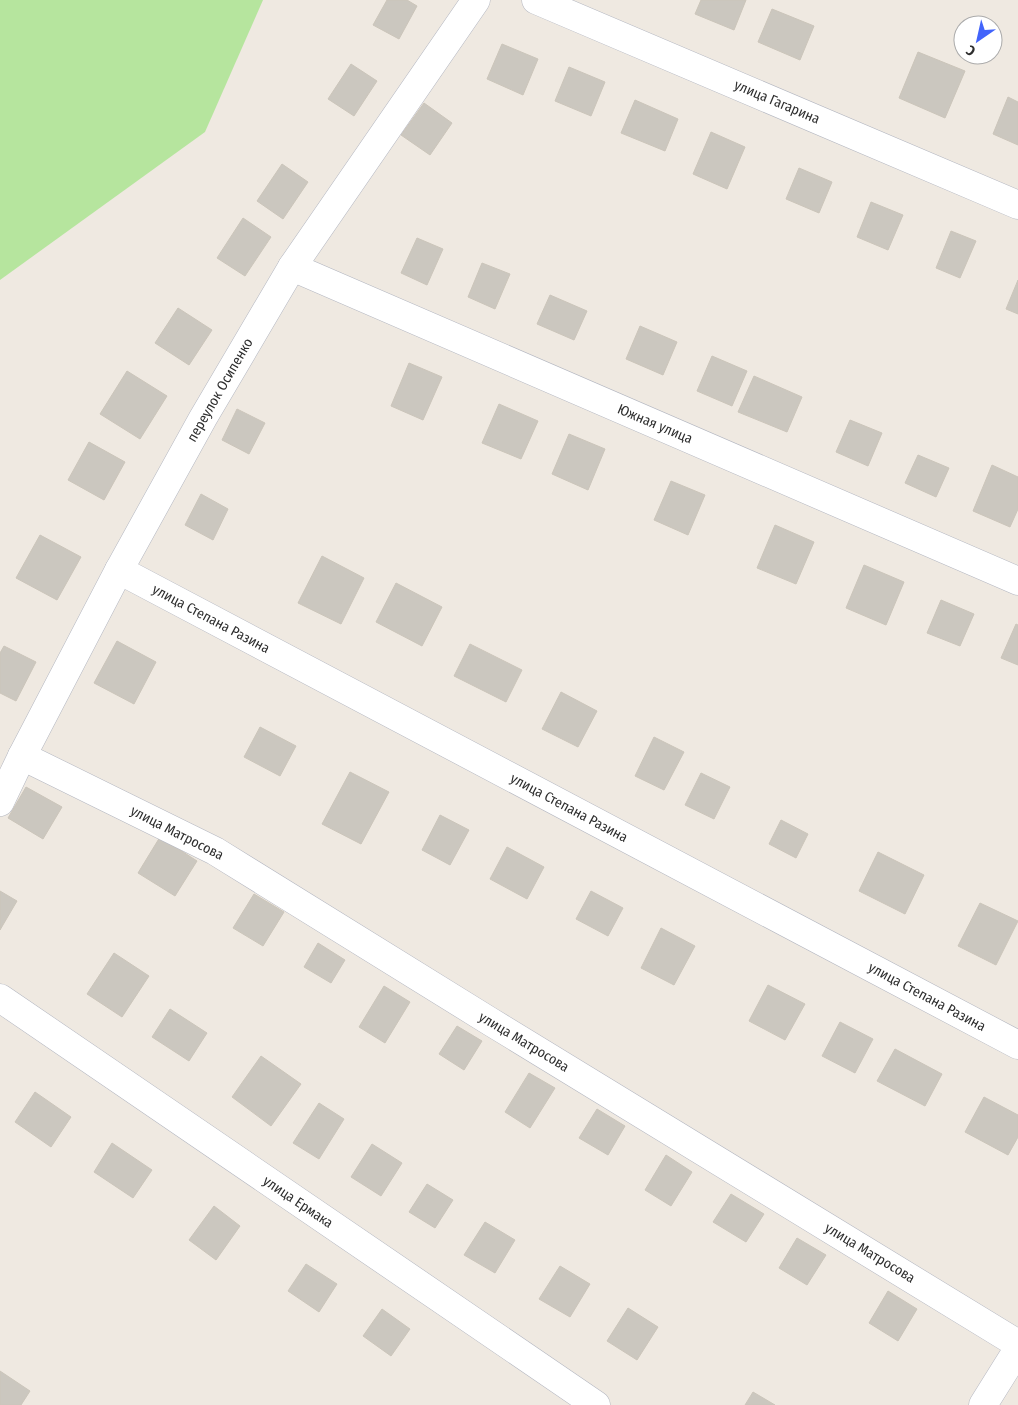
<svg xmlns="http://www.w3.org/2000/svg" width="1018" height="1405" font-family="'Fira Sans Condensed',sans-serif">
<rect width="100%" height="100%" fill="#efe9e1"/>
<path fill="#b6e59e" d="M0 0H263L205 132 0 280Z"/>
<g fill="#cbc7bf" stroke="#cbc5ba">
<path d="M387 0H407L417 6 399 39 373 25Z"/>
<path d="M701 0H746L734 30 695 14Z"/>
<path d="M772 9 814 26 800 60 758 42Z"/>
<path d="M502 44 538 59 523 95 487 79Z"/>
<path d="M918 52 965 71 945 118 899 98Z"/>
<path d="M351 64 377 81 354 116 328 99Z"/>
<path d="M569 67 605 82 591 116 555 101Z"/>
<path d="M1008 97 1018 102V145L993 134Z"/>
<path d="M635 100 678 119 665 151 621 133Z"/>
<path d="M424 103 452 123 430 155 401 135Z"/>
<path d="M711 132 745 147 727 189 693 174Z"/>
<path d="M282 164 308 182 283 219 257 201Z"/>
<path d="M799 168 832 182 819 213 786 199Z"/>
<path d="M871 202 903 215 888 250 857 237Z"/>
<path d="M243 218 271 237 245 276 217 258Z"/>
<path d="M951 231 976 241 960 278 936 268Z"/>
<path d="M417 238 443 249 427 285 401 273Z"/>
<path d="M482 263 510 274 495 309 468 297Z"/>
<path d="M1018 280V314L1006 309Z"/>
<path d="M550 295 587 311 574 340 537 324Z"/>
<path d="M178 308 212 330 189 365 155 343Z"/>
<path d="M640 326 677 342 663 375 626 359Z"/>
<path d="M712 356 747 371 732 406 697 391Z"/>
<path d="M409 363 442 377 423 420 391 406Z"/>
<path d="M127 371 167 396 140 439 100 414Z"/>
<path d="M754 376 802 397 787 432 738 412Z"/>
<path d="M499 404 538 421 521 459 482 443Z"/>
<path d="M237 409 265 423 249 454 222 440Z"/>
<path d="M850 420 882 433 868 466 836 452Z"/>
<path d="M569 434 605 449 588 490 552 474Z"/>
<path d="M89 442 125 462 104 500 68 480Z"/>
<path d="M918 455 949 468 936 497 905 483Z"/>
<path d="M992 465 1018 477V509L1010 527 973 511Z"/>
<path d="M671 481 705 495 688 535 654 520Z"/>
<path d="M201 494 228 509 213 540 185 525Z"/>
<path d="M775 525 814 542 796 584 757 568Z"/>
<path d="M40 535 81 557 57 600 16 578Z"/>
<path d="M322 556 364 578 341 624 298 603Z"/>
<path d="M864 565 904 582 886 625 846 608Z"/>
<path d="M396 583 442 607 422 646 376 622Z"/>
<path d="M941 600 974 614 960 646 927 633Z"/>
<path d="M1016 624 1018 625V665L1001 658Z"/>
<path d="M117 641 156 662 134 704 94 683Z"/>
<path d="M470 644 522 670 506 702 454 676Z"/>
<path d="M4 646 36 662 16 701 0 693V653Z"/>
<path d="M561 692 597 711 578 747 542 729Z"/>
<path d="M260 727 296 746 280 776 244 757Z"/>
<path d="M654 737 684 752 664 790 635 776Z"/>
<path d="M350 772 389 792 361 844 322 824Z"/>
<path d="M701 773 730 787 714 819 685 805Z"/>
<path d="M26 787 62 807 43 839 8 818Z"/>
<path d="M440 815 469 830 450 865 422 850Z"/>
<path d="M781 820 808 834 796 858 769 844Z"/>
<path d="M160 837 197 861 175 896 138 873Z"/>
<path d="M507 847 544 867 527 899 490 879Z"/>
<path d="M878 852 924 875 905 914 859 891Z"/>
<path d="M0 891 17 901 0 930Z"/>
<path d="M591 891 623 908 608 936 576 919Z"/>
<path d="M254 894 284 912 263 946 233 928Z"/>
<path d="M980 903 1018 921 996 965 958 946Z"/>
<path d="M661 928 695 946 674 985 641 968Z"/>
<path d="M318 943 345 960 331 983 304 967Z"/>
<path d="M114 953 149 976 122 1017 87 994Z"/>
<path d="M768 985 805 1004 785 1040 749 1021Z"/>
<path d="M384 986 410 1002 385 1043 359 1027Z"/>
<path d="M170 1009 207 1033 189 1061 152 1037Z"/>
<path d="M840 1022 873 1039 855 1073 822 1056Z"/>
<path d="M457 1026 482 1041 464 1070 439 1054Z"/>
<path d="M895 1049 942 1074 925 1106 877 1081Z"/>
<path d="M261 1056 301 1084 271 1126 232 1097Z"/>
<path d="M529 1073 555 1088 530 1128 505 1112Z"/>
<path d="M35 1092 71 1117 51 1147 15 1122Z"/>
<path d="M984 1097 1018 1115V1137L1008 1155 965 1132Z"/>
<path d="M319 1103 344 1119 319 1159 293 1143Z"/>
<path d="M597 1109 625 1126 608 1155 579 1138Z"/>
<path d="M112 1143 152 1170 133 1198 94 1172Z"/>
<path d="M372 1144 402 1163 381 1196 351 1177Z"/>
<path d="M666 1155 692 1172 671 1206 645 1190Z"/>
<path d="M427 1184 453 1200 435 1228 409 1212Z"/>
<path d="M731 1194 764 1214 746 1242 713 1222Z"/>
<path d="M214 1206 240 1226 216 1260 189 1240Z"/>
<path d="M485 1222 515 1240 495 1273 464 1255Z"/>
<path d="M797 1238 826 1255 807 1285 779 1268Z"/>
<path d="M306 1264 337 1284 319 1312 288 1291Z"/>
<path d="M560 1266 590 1284 570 1317 539 1299Z"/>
<path d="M888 1291 917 1309 898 1341 869 1323Z"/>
<path d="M628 1308 658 1327 637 1360 607 1341Z"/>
<path d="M382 1309 410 1329 391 1356 363 1336Z"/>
<path d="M0 1371 30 1391 21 1405H0Z"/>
<path d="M753 1392 775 1405H745Z"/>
</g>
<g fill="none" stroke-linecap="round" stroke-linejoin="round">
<g stroke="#b4b7c1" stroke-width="29">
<g id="street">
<path d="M536 0 1018 205"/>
<path d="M292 267 1018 581"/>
<path d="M119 570 1018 1045"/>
<path d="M22 756 215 851 491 1022 1018 1344"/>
<path d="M0 802 22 756 119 570 203 418 292 267 476 0"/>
<path d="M983 1405 1018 1349"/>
</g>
</g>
<g stroke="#b4b7c1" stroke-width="29">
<path id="secondary" d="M0 998 596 1405"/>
</g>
<use href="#street" stroke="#fff" stroke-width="28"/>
<use href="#secondary" stroke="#fff" stroke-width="28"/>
</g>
<g text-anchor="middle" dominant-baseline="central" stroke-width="5" stroke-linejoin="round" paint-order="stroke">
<g font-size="14" fill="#2e2e2e" stroke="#fff">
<text transform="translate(777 102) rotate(23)">улица Гагарина</text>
<text transform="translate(220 390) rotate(-60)">переулок Осипенко</text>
<text transform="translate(655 424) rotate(23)">Южная улица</text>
<text transform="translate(211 619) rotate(28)">улица Степана Разина</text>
<text transform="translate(569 808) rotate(28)">улица Степана Разина</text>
<text transform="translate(177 833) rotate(27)">улица Матросова</text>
<text transform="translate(927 997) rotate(28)">улица Степана Разина</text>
<text transform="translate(524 1042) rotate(31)">улица Матросова</text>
<text transform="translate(298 1202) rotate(34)">улица Ермака</text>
<text transform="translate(870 1253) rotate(31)">улица Матросова</text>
</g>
</g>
<g transform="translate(978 40) rotate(214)"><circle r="24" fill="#ffffff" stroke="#ababab"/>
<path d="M0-4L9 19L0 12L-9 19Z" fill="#4264fb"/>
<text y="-8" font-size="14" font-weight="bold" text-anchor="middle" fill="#2e2e2e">С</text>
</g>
</svg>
